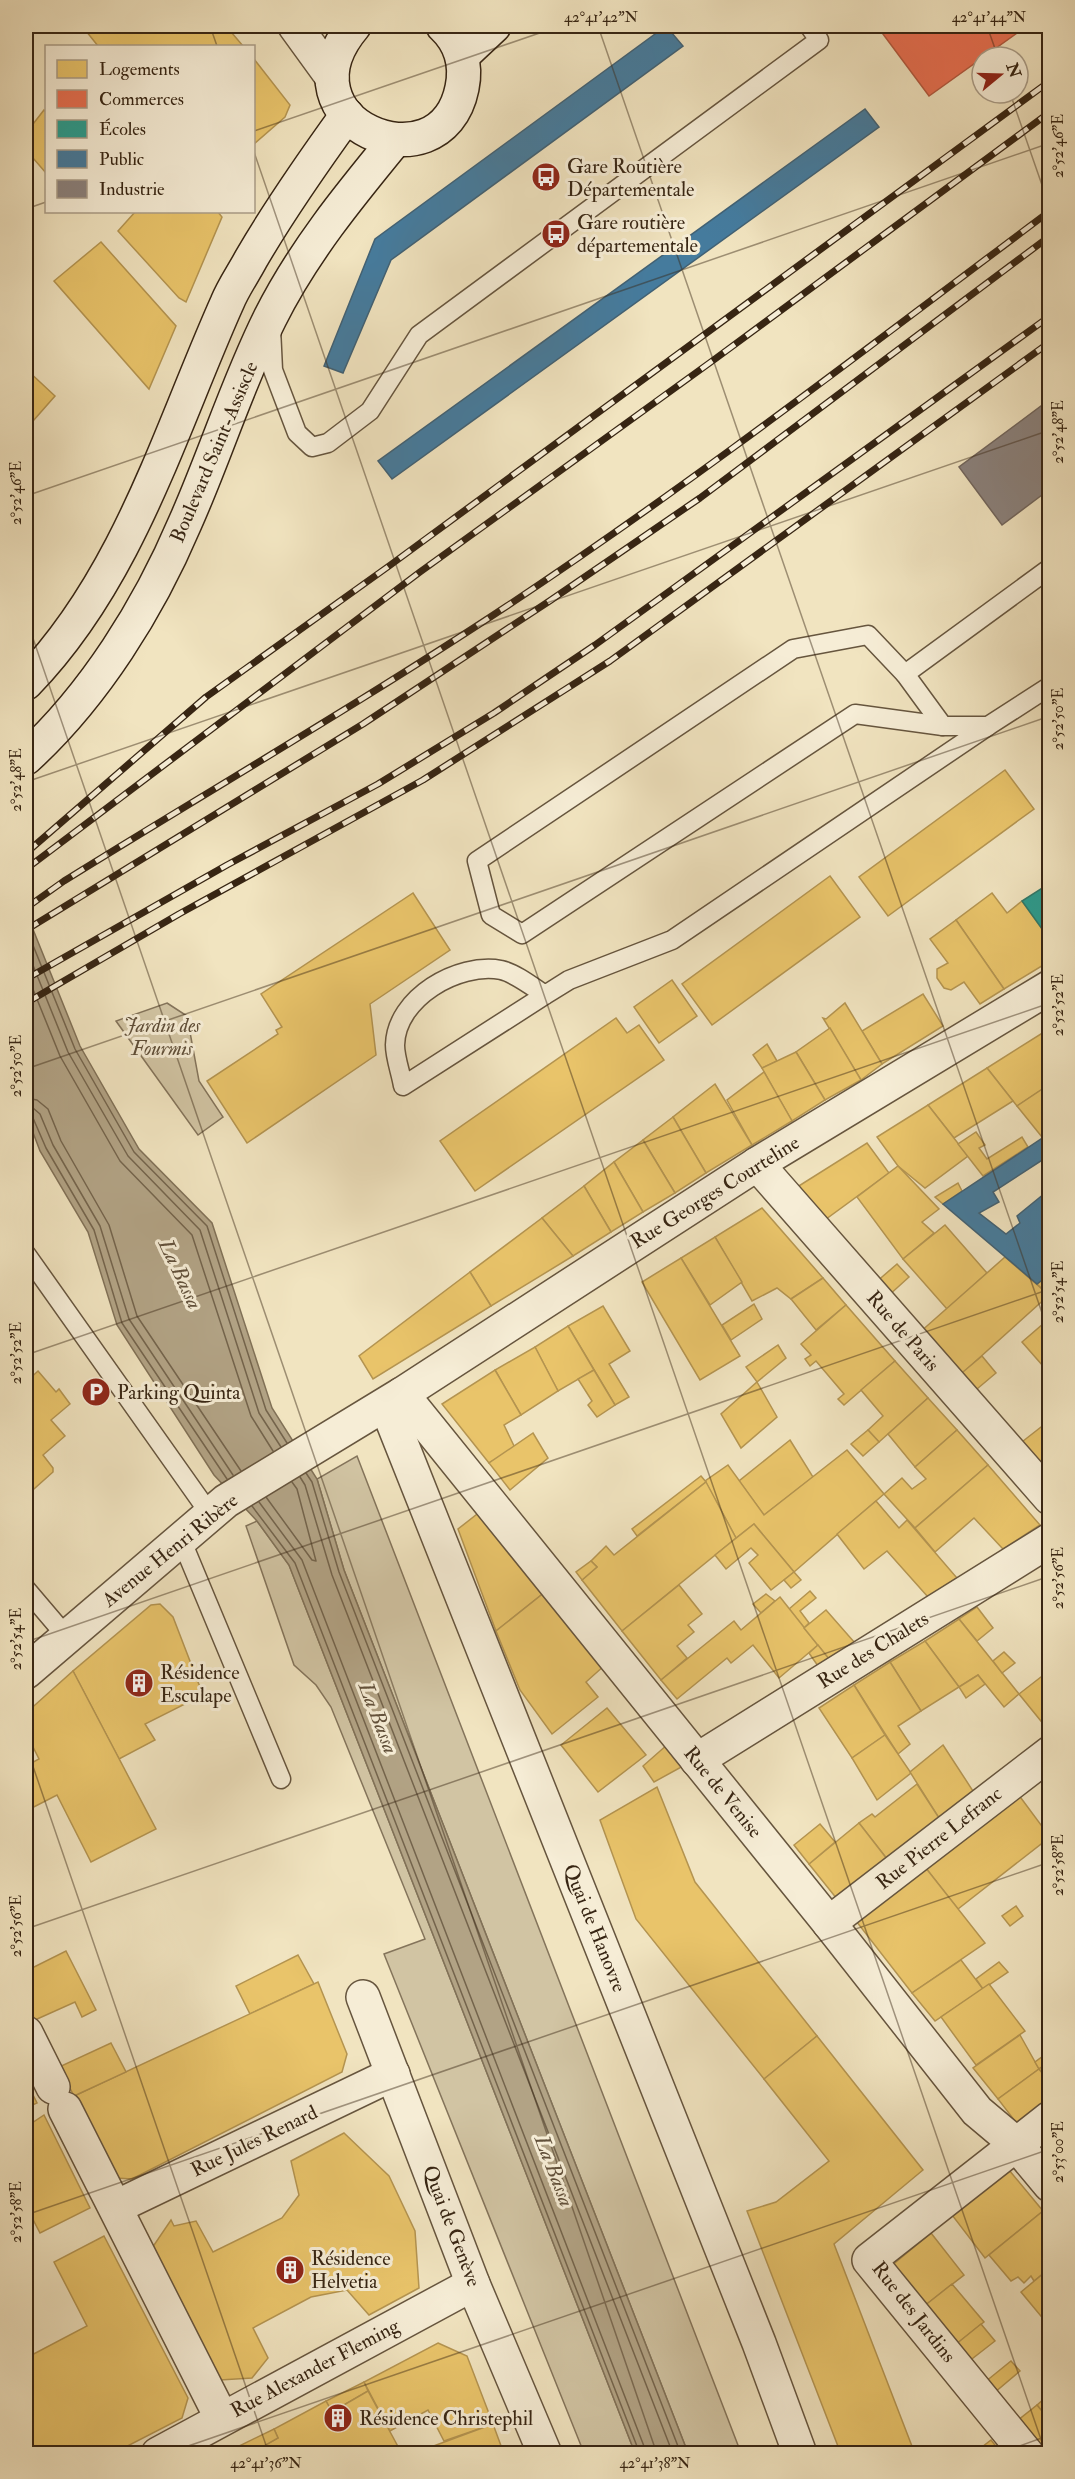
<svg xmlns="http://www.w3.org/2000/svg" width="1075" height="2479" font-family="'IM FELL Double Pica',serif">
<rect width="100%" height="100%" fill="#f1e4c0"/>
<filter id="stains"><feTurbulence type="fractalNoise" baseFrequency=".00333" numOctaves="4"/><feColorMatrix values="0 0 0 0 .2 0 0 0 0 .09 0 0 0 0 .02 0 0 0 .5 -.17"/></filter>
<radialGradient id="worn" r=".72"><stop offset=".6" stop-color="#630" stop-opacity="0"/><stop offset="1" stop-color="#630" stop-opacity=".3"/></radialGradient>
<g fill="#d1c4a3" stroke="#84745b" stroke-width="1.5">
<path d="M167 1003 187 1016 199 1081 223 1117 198 1135 116 1021Z"/>
<path d="M357 1456 741 2453H688L344 1570 317 1479Z"/>
<path d="M257 1521 289 1565 635 2453H584L384 1954 425 1939 331 1707 316 1685 294 1665 246 1526Z"/>
</g>
<path fill="#b2a385" stroke="#817157" stroke-width="1.5" d="M26 912 80 1046 139 1149 212 1223 272 1408 317 1479 344 1570 688 2453H635L289 1565 257 1521 214 1475 117 1325 88 1232 40 1151 26 1114Z"/>
<g fill="#e9c46a" stroke="#b49450" stroke-width="1.5">
<path d="M82 26H226L243 46H98Z"/>
<path d="M254 59 290 105 285 117 254 144Z"/>
<path d="M44 110 46 112V173L26 150V133Z"/>
<path d="M135 212H218L222 217 186 302 179 298 118 231Z"/>
<path d="M101 242 176 326 149 389 54 281Z"/>
<path d="M26 369 55 396 26 429Z"/>
<path d="M1005 770 1034 809 888 916 859 877Z"/>
<path d="M830 876 860 917 712 1025 682 984Z"/>
<path d="M413 893 450 950 370 1004 376 1055 247 1143 207 1081 278 1034 276 1030 282 1027 261 994Z"/>
<path d="M992 893 1007 913 1022 901 1050 940V961L1004 989 956 920Z"/>
<path d="M956 920 1004 989 980 1004 964 982 951 990 944 988 937 978V969L948 963 930 939Z"/>
<path d="M672 980 697 1016 659 1043 634 1007Z"/>
<path d="M923 994 943 1026 882 1064 862 1031Z"/>
<path d="M845 1003 882 1064 861 1080 823 1018 826 1019Z"/>
<path d="M616 1018 627 1033 639 1025 664 1060 475 1191 440 1141Z"/>
<path d="M830 1028 861 1080 825 1100 796 1052Z"/>
<path d="M1044 1032 1050 1039V1084L1017 1106 987 1068Z"/>
<path d="M767 1044 777 1061 762 1068 753 1055Z"/>
<path d="M796 1052 825 1100 792 1121 762 1068Z"/>
<path d="M987 1068 1013 1101 954 1138 928 1105Z"/>
<path d="M764 1072 792 1121 752 1145 727 1100Z"/>
<path d="M715 1084 752 1145 706 1173 673 1117Z"/>
<path d="M1050 1084V1133L1042 1137 1017 1106Z"/>
<path d="M928 1105 968 1156 925 1188 898 1166 877 1137Z"/>
<path d="M673 1117 706 1173 675 1193 643 1140Z"/>
<path d="M976 1132 985 1145 979 1148 987 1159 1022 1137 1028 1147 983 1176 958 1144Z"/>
<path d="M643 1140 675 1193 643 1212 614 1162Z"/>
<path d="M867 1143 889 1173 822 1222 794 1189Z"/>
<path d="M614 1162 643 1212 611 1232 584 1186Z"/>
<path d="M898 1166 939 1209 922 1222 934 1233 903 1259 857 1197Z"/>
<path d="M958 1183 962 1191 943 1204 935 1197Z"/>
<path d="M584 1186 611 1232 573 1256 542 1218Z"/>
<path d="M762 1208 823 1278 791 1299 777 1288 752 1301 715 1237Z"/>
<path d="M542 1218 573 1256 491 1306 470 1272Z"/>
<path d="M945 1225 987 1273 947 1309 903 1259Z"/>
<path d="M715 1237 742 1282 710 1305 681 1258Z"/>
<path d="M1005 1257 1049 1295 957 1378 919 1333Z"/>
<path d="M681 1258 740 1356 700 1380 642 1282Z"/>
<path d="M897 1264 909 1277 887 1297 875 1283Z"/>
<path d="M470 1272 491 1306 373 1379 359 1356Z"/>
<path d="M1050 1274V1296L1037 1284Z"/>
<path d="M823 1278 846 1305 816 1330 791 1299Z"/>
<path d="M754 1304 762 1319 731 1340 722 1325Z"/>
<path d="M846 1305 895 1361 844 1405 838 1399 844 1394 816 1361 810 1366 805 1359 811 1355 801 1344Z"/>
<path d="M603 1306 630 1351 609 1364 629 1397 615 1405 568 1326Z"/>
<path d="M1050 1318V1374L1022 1342Z"/>
<path d="M568 1326 594 1370 558 1391 535 1347Z"/>
<path d="M778 1345 786 1358 757 1382 746 1367Z"/>
<path d="M535 1347 558 1391 521 1415 495 1370Z"/>
<path d="M982 1356 996 1373 971 1394 957 1377Z"/>
<path d="M895 1361 928 1398 879 1442 868 1430 883 1416 861 1390Z"/>
<path d="M495 1370 521 1415 504 1425 515 1448 489 1463 442 1404Z"/>
<path d="M594 1370 615 1405 597 1417 588 1405 592 1401 578 1379Z"/>
<path d="M38 1371 56 1392 59 1389 70 1404 51 1420 65 1436 43 1455 53 1468V1472L26 1496V1382Z"/>
<path d="M757 1382 777 1417 741 1448 721 1414Z"/>
<path d="M928 1398 957 1430 915 1467 888 1434Z"/>
<path d="M1050 1420V1481L1018 1445Z"/>
<path d="M868 1430 879 1442 863 1456 851 1444Z"/>
<path d="M957 1430 988 1465 915 1528 884 1494 902 1478 912 1489 926 1479 915 1467Z"/>
<path d="M533 1433 548 1458 510 1490 489 1463Z"/>
<path d="M790 1440 813 1477 764 1515 739 1481Z"/>
<path d="M847 1450 884 1494 794 1572 754 1524 736 1538 705 1481 728 1465 764 1515Z"/>
<path d="M988 1465 1040 1525 1003 1549 974 1518 935 1552 915 1528Z"/>
<path d="M701 1476 706 1482 637 1536 632 1529Z"/>
<path d="M706 1482 736 1538 622 1631 582 1580 597 1567 591 1561 606 1546 614 1555Z"/>
<path d="M876 1501 899 1528 907 1520 957 1578 928 1597 887 1551 864 1569 837 1534Z"/>
<path d="M481 1511 545 1592 496 1631 458 1529Z"/>
<path d="M754 1524 794 1572 771 1590 749 1563 758 1555 751 1548 726 1569 715 1555Z"/>
<path d="M591 1561 597 1567 582 1580 576 1572Z"/>
<path d="M794 1572 801 1580 791 1588 784 1580Z"/>
<path d="M679 1585 702 1614 688 1625 694 1632 677 1646 687 1658 661 1680 622 1631Z"/>
<path d="M810 1591 816 1598 800 1611 809 1623 804 1628 789 1609Z"/>
<path d="M545 1592 605 1665 586 1682 598 1697 552 1734 520 1690 496 1631Z"/>
<path d="M766 1594 775 1601 761 1613 753 1604Z"/>
<path d="M780 1597 818 1645 779 1678 753 1645 731 1663 727 1658 677 1699 661 1680 734 1621 741 1630Z"/>
<path d="M160 1604 173 1617 203 1695 145 1724 155 1740 119 1759 73 1671 151 1605Z"/>
<path d="M977 1607 993 1628 977 1641 959 1619Z"/>
<path d="M826 1610 855 1643 829 1659 804 1628Z"/>
<path d="M959 1619 1019 1694 1004 1707 978 1675 959 1687 925 1641Z"/>
<path d="M925 1641 959 1687 921 1711 890 1662Z"/>
<path d="M818 1645 829 1659 818 1666 809 1653Z"/>
<path d="M1004 1652 1015 1663 1002 1673 993 1661Z"/>
<path d="M890 1662 921 1711 898 1726 910 1744 898 1754 854 1685Z"/>
<path d="M1050 1670V1731H1049L1019 1694Z"/>
<path d="M73 1671 156 1829 91 1862 57 1795 26 1811V1766L39 1759 26 1733V1713Z"/>
<path d="M978 1675 985 1684 966 1698 959 1687Z"/>
<path d="M854 1685 885 1735 852 1758 819 1708Z"/>
<path d="M607 1708 646 1755 598 1792 561 1745Z"/>
<path d="M885 1735 911 1773 877 1800 852 1758Z"/>
<path d="M668 1744 685 1765 654 1782 643 1766Z"/>
<path d="M943 1745 973 1791 939 1818 910 1772Z"/>
<path d="M917 1784 939 1818 887 1859 859 1823 872 1814 875 1817Z"/>
<path d="M657 1787 695 1882 817 2036 764 2079 636 1919 600 1820Z"/>
<path d="M1018 1794 1050 1837 958 1909 925 1867Z"/>
<path d="M859 1823 887 1859 837 1899 809 1864Z"/>
<path d="M820 1824 835 1842 809 1864 794 1845Z"/>
<path d="M925 1867 985 1943 912 1993 856 1921Z"/>
<path d="M1016 1906 1023 1916 1010 1926 1002 1916Z"/>
<path d="M66 1951 96 2010 82 2017 75 2002 35 2020 26 2002V1971Z"/>
<path d="M298 1955 314 1984 250 2014 236 1986Z"/>
<path d="M961 1960 983 1989 935 2021 912 1993Z"/>
<path d="M999 1962 1008 1972 983 1989 976 1979Z"/>
<path d="M318 1982 347 2054 342 2072 132 2179 116 2178 74 2096Z"/>
<path d="M989 1984 1025 2031 976 2065 941 2017Z"/>
<path d="M1020 2035 1039 2069 998 2099 973 2068Z"/>
<path d="M817 2036 923 2170 834 2244 915 2454H841L747 2211 776 2202 829 2161 764 2079Z"/>
<path d="M111 2043 126 2072 74 2096 59 2067Z"/>
<path d="M1050 2051V2062L1039 2069 1035 2062Z"/>
<path d="M1049 2062H1050V2083L1039 2069Z"/>
<path d="M1039 2069 1050 2083V2109L1021 2129 998 2099Z"/>
<path d="M26 2081 37 2103 26 2108Z"/>
<path d="M44 2115 90 2208 40 2233 26 2206V2127Z"/>
<path d="M344 2133 389 2176 415 2231 419 2288 369 2315 347 2290 311 2297 253 2328 268 2358 252 2378 220 2380 152 2248 171 2220 174 2226 196 2221 213 2252 282 2218 299 2195 291 2161Z"/>
<path d="M1009 2170 1043 2211 985 2258 952 2215Z"/>
<path d="M1043 2211 1050 2220V2268L1034 2281 1031 2276 1024 2283 1018 2277 1011 2281 989 2255Z"/>
<path d="M931 2233 964 2275 923 2307 890 2267Z"/>
<path d="M104 2236 188 2398 182 2418 112 2454H26V2358L87 2326 54 2262Z"/>
<path d="M1050 2268V2327L1021 2292Z"/>
<path d="M952 2284 984 2322 955 2345 923 2307Z"/>
<path d="M981 2324 995 2341 968 2362 955 2345Z"/>
<path d="M438 2343 467 2356 493 2424 444 2441 428 2410 390 2431 364 2382Z"/>
<path d="M1011 2361 1020 2371 994 2393 985 2382Z"/>
<path d="M364 2382 368 2391 332 2412 326 2401Z"/>
<path d="M368 2391 402 2454H250L278 2438 274 2429 326 2401 332 2412Z"/>
<path d="M1046 2397 1050 2401V2421L1037 2405Z"/>
<path d="M1037 2405 1050 2421V2454H1044L1017 2421Z"/>
<path d="M493 2424 504 2454H412Z"/>
<path d="M274 2429 278 2438 250 2454H241L237 2447Z"/>
<path d="M991 2440 1002 2454H973Z"/>
</g>
<path fill="#e76f51" stroke="#b2593e" stroke-width="1.5" d="M877 26H1027L929 96Z"/>
<path fill="#2a9d8f" stroke="#2e796a" stroke-width="1.5" d="M1050 883V940L1022 901Z"/>
<g fill="#457b9d" stroke="#416174" stroke-width="1.5">
<path d="M666 26 683 46 391 260 343 373 324 366 375 239Z"/>
<path d="M865 109 879 127 392 479 378 461Z"/>
<path d="M1050 1133V1155L993 1192 999 1202 979 1213 1006 1234 1020 1223 1017 1216 1050 1189V1274L1037 1284 943 1204Z"/>
</g>
<path fill="#8a817c" stroke="#71655c" stroke-width="1.5" d="M1049 400 1050 489 1002 525 959 467Z"/>
<g fill="none" stroke-linecap="round" stroke-linejoin="round">
<g stroke="#74644c" stroke-width="1.5">
<path d="M26 928 75 1049 134 1152 207 1226 266 1410 287 1443"/>
<path d="M26 948 68 1052 128 1156 200 1230 259 1413 281 1447"/>
<path d="M26 972 60 1056 120 1161 192 1235 251 1416 273 1451"/>
<path d="M26 1098 37 1100 48 1109 61 1141 109 1225 137 1316 241 1471"/>
<path d="M26 1107 33 1108 40 1114 53 1145 100 1226 129 1319 233 1475"/>
<path d="M26 1114 33 1118 46 1148 94 1230 122 1323 227 1479"/>
<path d="M306 1473 312 1482 339 1572 681 2454"/>
<path d="M300 1477 305 1485 332 1575 673 2454"/>
<path d="M266 1497 312 1560 316 1561 297 1489 292 1482"/>
<path d="M259 1502 302 1560 647 2454"/>
<path d="M252 1506 295 1563 640 2454"/>
</g>
<g stroke="#66553e" stroke-width="21">
<g id="lane">
<path d="M271 328 273 370 297 433 312 447 328 443 370 411 419 335 819 40 809 26"/>
<path d="M1050 568 905 674 943 726H988L1050 686"/>
<path d="M905 674 868 635 793 649 477 861 491 915 522 934 855 714 943 726"/>
<path d="M545 995C533 987 515 973 501 970 458 962 396 998 395 1045 395 1058 401 1073 403 1086L545 995 569 980 672 940 988 726"/>
<path d="M26 1254 210 1514"/>
<path d="M181 1539 281 1779"/>
<path d="M26 1589 66 1636"/>
</g>
</g>
<g stroke="#66553e" stroke-width="36">
<g id="street">
<path d="M295 26 332 77"/>
<path d="M757 1164 1050 1498"/>
<path d="M402 1394 829 1923 977 2111 1015 2143 1050 2185"/>
<path d="M386 1405 759 2343 800 2454"/>
<path d="M26 1672 226 1501 402 1394 757 1164 1050 987"/>
<path d="M697 1760 1050 1540"/>
<path d="M829 1923 1050 1753"/>
<path d="M363 1997 473 2284 545 2454"/>
<path d="M26 2033 53 2087"/>
<path d="M65 2109 221 2417"/>
<path d="M116 2207 393 2074"/>
<path d="M158 2454 473 2284"/>
<path d="M1027 2454 869 2260 1050 2118"/>
</g>
</g>
<g stroke="#372513" stroke-width="36">
<g id="secondary">
<path d="M354 26C273 122 441 192 462 88 467 64 460 42 443 26"/>
<path d="M462 56 494 26"/>
<path d="M26 683C128 578 169 433 227 303 233 288 243 274 251 259 280 209 313 162 347 115"/>
<path d="M26 758C94 696 149 608 185 523 215 456 237 384 270 318 303 252 349 196 395 140"/>
</g>
</g>
<use href="#lane" stroke="#f6edd6" stroke-width="18"/>
<use href="#street" stroke="#f6edd6" stroke-width="33"/>
<use href="#secondary" stroke="#f6edd6" stroke-width="33"/>
<g stroke="#372513" stroke-width="7">
<g id="rail">
<path d="M26 853 206 697 389 566 1050 81"/>
<path d="M26 869 420 572 715 359 1050 112"/>
<path d="M26 908 64 881C212 789 362 702 507 606 694 482 871 345 1050 211"/>
<path d="M26 930 363 724 551 600 700 498 1050 236"/>
<path d="M26 979 227 865 378 784 494 713 595 645 1050 316"/>
<path d="M26 1003 179 914 423 780 610 661 1050 342"/>
</g>
</g>
<use href="#rail" stroke="#f6edd6" stroke-width="4.5" stroke-dasharray="14" stroke-linecap="butt"/>
</g>
<path fill="none" stroke="#372513" stroke-width="1.5" stroke-opacity="0.45" d="M210 26 217 46M598 26 1050 1336M987 26 998 57M1010 93 1050 208M254 131 560 26M254 152 1046 2454M26 209 46 202M26 496 1050 143M26 618 657 2454M26 782 1050 430M26 1069 1050 716M26 1355 1050 1003M26 1642 1050 1289M26 1746 269 2454M26 1929 1050 1576M26 2215 1050 1862M165 2454 1050 2149M997 2454 1050 2435"/>
<defs>
<g id="bus-disc" transform="scale(1.5)"><circle r="9.5" fill="#8f2418" stroke="#f6edd6"/><path d="M-5-6H5V4H4V6H2V4H-2V6H-4V4H-5ZM-3.5-4V0h7V-4ZM-3.5 1.2v1.5H-2V1.2ZM2 1.2v1.5H3.5V1.2Z" fill="#fff"/></g>
<g id="parking-disc" transform="scale(1.5)"><circle r="9.5" fill="#8f2418" stroke="#f6edd6"/><path d="M-3.5-5.5H1a3.5 3.5 0 0 1 0 7H-1V5.5H-3.5ZM-1-3.4V-.6H.8a1.4 1.4 0 0 0 0-2.8Z" fill="#fff"/></g>
<g id="building-disc" transform="scale(1.5)"><circle r="9.5" fill="#8f2418" stroke="#f6edd6"/><path d="M-4-6H4V6H1V3H-1V6H-4ZM-2.5-4.3h1.7v1.8h-1.7ZM.8-4.3h1.7v1.8H.8ZM-2.5-1h1.7V.8h-1.7ZM.8-1h1.7V.8H.8Z" fill="#fff"/></g>
</defs>
<g fill-rule="evenodd">
<use href="#bus-disc" x="546" y="177"/>
<use href="#bus-disc" x="556" y="234"/>
<use href="#parking-disc" x="96" y="1392"/>
<use href="#building-disc" x="139" y="1683"/>
<use href="#building-disc" x="290" y="2270"/>
<use href="#building-disc" x="338" y="2418"/>
</g>
<g text-anchor="middle" dominant-baseline="central" stroke-width="6" stroke-linejoin="round" paint-order="stroke">
<g font-size="20" fill="#372513" stroke="#f6edd6" text-anchor="start">
<text x="567" y="166">Gare Routière<tspan x="567" dy="23">Départementale</tspan></text>
<text x="577" y="222">Gare routière<tspan x="577" dy="23">départementale</tspan></text>
<text x="117" y="1392">Parking Quinta</text>
<text x="160" y="1672">Résidence<tspan x="160" dy="23">Esculape</tspan></text>
<text x="311" y="2258">Résidence<tspan x="311" dy="23">Helvetia</tspan></text>
<text x="359" y="2418">Résidence Christephil</text>
</g>
<g font-size="20" fill="#372513" stroke="#f6edd6">
<text transform="translate(214 452) rotate(-67)">Boulevard Saint-Assiscle</text>
<text transform="translate(715 1192) rotate(-32)">Rue Georges Courteline</text>
<text transform="translate(903 1331) rotate(49)">Rue de Paris</text>
<text transform="translate(170 1550) rotate(-39)">Avenue Henri Ribère</text>
<text transform="translate(873 1650) rotate(-32)">Rue des Chalets</text>
<text transform="translate(723 1792) rotate(51)">Rue de Venise</text>
<text transform="translate(939 1838) rotate(-38)">Rue Pierre Lefranc</text>
<text transform="translate(595 1928) rotate(68)">Quai de Hanovre</text>
<text transform="translate(254 2141) rotate(-26)">Rue Jules Renard</text>
<text transform="translate(452 2226) rotate(69)">Quai de Genève</text>
<text transform="translate(914 2312) rotate(52)">Rue des Jardins</text>
<text transform="translate(315 2368) rotate(-28)">Rue Alexander Fleming</text>
</g>
<g font-size="20" font-style="italic" fill="#5e4d37" stroke="#f6edd6">
<text x="162" y="1025">Jardin des<tspan x="162" dy="23">Fourmis</tspan></text>
</g>
<g font-size="21" font-style="italic" fill="#62513b" stroke="#f6edd6">
<text transform="translate(180 1274) rotate(65)">La Bassa</text>
<text transform="translate(378 1718) rotate(69)">La Bassa</text>
<text transform="translate(554 2171) rotate(69)">La Bassa</text>
</g>
</g>
<rect width="1075" height="2479" fill="none" stroke="#f1e4c0" stroke-width="66"/>
<rect x="45" y="45" width="210" height="168" fill="#f6edd6" stroke="#aa9d88" stroke-width="1.5"/>
<rect x="57" y="60" width="30" height="18" fill="#e9c46a" stroke="#aa9d88" stroke-width="1.5"/>
<text x="99" y="75" font-size="18" fill="#372513">Logements</text>
<rect x="57" y="90" width="30" height="18" fill="#e76f51" stroke="#aa9d88" stroke-width="1.5"/>
<text x="99" y="105" font-size="18" fill="#372513">Commerces</text>
<rect x="57" y="120" width="30" height="18" fill="#2a9d8f" stroke="#aa9d88" stroke-width="1.5"/>
<text x="99" y="135" font-size="18" fill="#372513">Écoles</text>
<rect x="57" y="150" width="30" height="18" fill="#457b9d" stroke="#aa9d88" stroke-width="1.5"/>
<text x="99" y="165" font-size="18" fill="#372513">Public</text>
<rect x="57" y="180" width="30" height="18" fill="#8a817c" stroke="#aa9d88" stroke-width="1.5"/>
<text x="99" y="195" font-size="18" fill="#372513">Industrie</text>
<g transform="translate(1000 75) rotate(71)"><circle r="28" fill="#f6edd6" stroke="#aa9d88" stroke-width="1.5"/>
<path d="M0-4.5L10 22L0 15L-10 22Z" fill="#8f2418"/>
<text y="-9" font-size="16" font-weight="bold" text-anchor="middle" fill="#372513">N</text>
</g>
<rect x="33" y="33" width="1009" height="2413" fill="none" stroke="#372513" stroke-width="2"/>
<g font-size="15" text-anchor="middle" fill="#372513">
<text x="601" y="22">42°41'42"N</text>
<text x="989" y="22">42°41'44"N</text>
<text transform="translate(1058 146) rotate(-90)" y="5">2°52'46"E</text>
<text transform="translate(1058 432) rotate(-90)" y="5">2°52'48"E</text>
<text transform="translate(16 493) rotate(-90)" y="5">2°52'46"E</text>
<text transform="translate(1058 719) rotate(-90)" y="5">2°52'50"E</text>
<text transform="translate(16 780) rotate(-90)" y="5">2°52'48"E</text>
<text transform="translate(1058 1005) rotate(-90)" y="5">2°52'52"E</text>
<text transform="translate(16 1066) rotate(-90)" y="5">2°52'50"E</text>
<text transform="translate(1058 1292) rotate(-90)" y="5">2°52'54"E</text>
<text transform="translate(16 1353) rotate(-90)" y="5">2°52'52"E</text>
<text transform="translate(1058 1578) rotate(-90)" y="5">2°52'56"E</text>
<text transform="translate(16 1639) rotate(-90)" y="5">2°52'54"E</text>
<text transform="translate(1058 1865) rotate(-90)" y="5">2°52'58"E</text>
<text transform="translate(16 1926) rotate(-90)" y="5">2°52'56"E</text>
<text transform="translate(1058 2152) rotate(-90)" y="5">2°53'00"E</text>
<text transform="translate(16 2212) rotate(-90)" y="5">2°52'58"E</text>
<text x="266" y="2468">42°41'36"N</text>
<text x="655" y="2468">42°41'38"N</text>
</g>
<rect width="100%" height="100%" filter="url(#stains)"/>
<rect width="100%" height="100%" fill="url(#worn)"/>
</svg>
